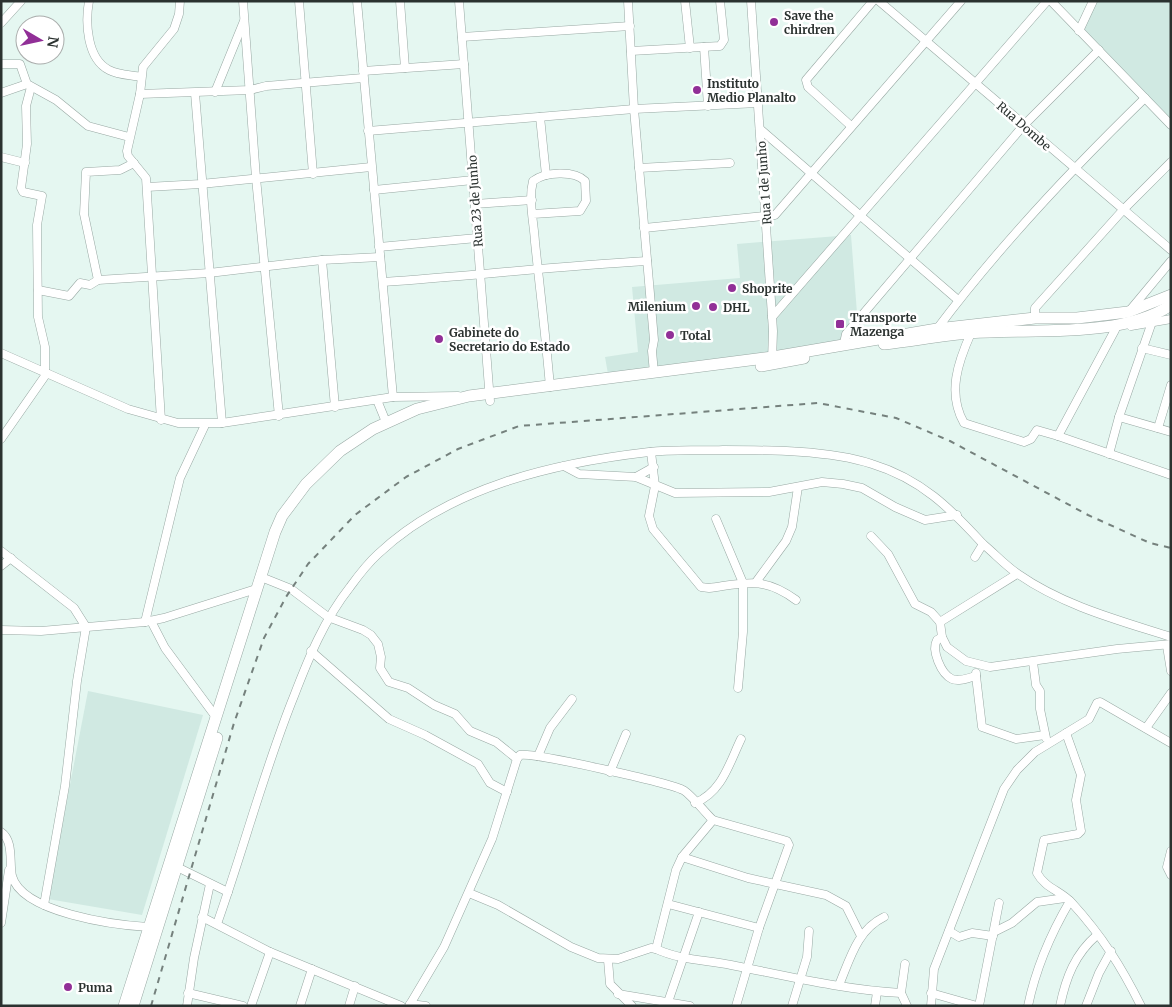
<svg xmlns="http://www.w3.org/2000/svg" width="1172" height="1007" font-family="Merriweather,serif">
<rect width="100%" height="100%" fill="#e5f7f1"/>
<g fill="#d0e9e2">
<path d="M1093 1H1171V122L1080 30Z"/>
<path d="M851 235 859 339 855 344 608 374 605 357 638 352 632 287 740 278 737 244Z"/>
<path d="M88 691 203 715 142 915 48 899Z"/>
</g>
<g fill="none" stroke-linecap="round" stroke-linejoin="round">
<g stroke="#98a8a3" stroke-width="9">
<g id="minor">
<path d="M89 1C85 23 87 59 109 70 118 75 131 75 141 77"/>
<path d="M243 1 256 178 279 416"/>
<path d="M299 1 313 174"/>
<path d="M357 1 393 397"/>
<path d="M400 1 405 68"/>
<path d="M459 1 490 401"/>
<path d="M628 1 634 109 654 340 652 351 654 373"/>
<path d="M685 1 690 48"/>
<path d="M751 1 773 331 772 361"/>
<path d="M879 1 1171 250"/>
<path d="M1051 1 1171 125"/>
<path d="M1 23 21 1"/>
<path d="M1079 31 1093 1"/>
<path d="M462 37 630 26"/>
<path d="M704 47 708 106"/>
<path d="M631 51 720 46 724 40 720 1"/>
<path d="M1 64H20L27 84 56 100 88 126 129 137"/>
<path d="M363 71 464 64"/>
<path d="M31 87 26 106 27 144 21 188 23 192 42 196 37 225 38 317 45 347V373"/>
<path d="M215 92 244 21"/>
<path d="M1 93 27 84"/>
<path d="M195 93 222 423"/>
<path d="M140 94 250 90 266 86 363 78"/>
<path d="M540 117 546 175"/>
<path d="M851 126 808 87 806 80 873 1"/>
<path d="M760 129 958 300"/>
<path d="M368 131 634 109 758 103"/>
<path d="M1 157 25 163"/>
<path d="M639 168 730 163"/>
<path d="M147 187 201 184 371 167"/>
<path d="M374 190 473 180"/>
<path d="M475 204 532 200"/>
<path d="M533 214 580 211 586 201 585 181C574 170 545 172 533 181 528 200 534 223 535 242 540 290 546 339 550 387"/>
<path d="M644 228 775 215 961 1"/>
<path d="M379 247 477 238"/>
<path d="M322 260 335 407"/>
<path d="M98 280 84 214 86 172 120 170 134 163"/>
<path d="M383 282C471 276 558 266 647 261"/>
<path d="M38 290 69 296 80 283 90 285 98 280 209 273 322 260 380 257"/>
<path d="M1131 309 1171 261"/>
<path d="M772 317 1047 1"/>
<path d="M1035 318V308L1123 210 1171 162"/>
<path d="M1131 326 1171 319"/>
<path d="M937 329C999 246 1071 170 1145 98"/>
<path d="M1115 330 1058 436 1171 475"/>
<path d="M971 333C958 362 947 393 964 423L1024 442 1031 439 1037 430 1058 436"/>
<path d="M844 343 846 334 1023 126 1099 50"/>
<path d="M1142 348 1171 355"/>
<path d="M1 353 128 409 178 423H222L393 397 458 396"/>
<path d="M377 400 386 422"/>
<path d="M1119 417 1171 432"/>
<path d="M161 420 146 178 128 156 127 151 140 94 143 67 174 29 179 14 180 1"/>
<path d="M1158 428 1171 385"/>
<path d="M1 439 47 373"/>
<path d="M651 452 655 486 649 516 653 529 701 587 709 588C746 583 763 576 796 600"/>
<path d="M1109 454 1119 417 1152 322"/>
<path d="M564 466 579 474 636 477 675 493 769 492 822 482 843 484 862 488 895 507 925 520 957 515"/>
<path d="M636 477 654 467"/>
<path d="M716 519 743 583V632L738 688"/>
<path d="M871 536 888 554 915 604 931 612 940 622 942 637 947 647 966 661 990 667 1117 649 1171 644"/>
<path d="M1 551 74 608 86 627 77 681 65 786 44 905"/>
<path d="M975 557 983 544C995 554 1006 566 1018 574 1064 606 1118 620 1171 637"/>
<path d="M1 566 11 558"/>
<path d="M266 579 291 589 328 617 363 630 371 635 378 644 381 657 380 668 389 682 408 688 434 705 455 714 470 731 496 742 517 759"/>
<path d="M756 582 786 541 792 527 798 487"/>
<path d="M151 621 165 648 216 717"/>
<path d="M145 622 180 478 205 425"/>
<path d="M940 622 1017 574"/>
<path d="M1 630 41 631 145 622 164 618 256 589"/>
<path d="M942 637 937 640C931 650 941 674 952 679 959 682 968 678 976 676V673"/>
<path d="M1167 646 1171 671"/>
<path d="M311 651 389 719 425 735 478 764 490 783 507 792"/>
<path d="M1033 662 1036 685 1040 691V709L1046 738"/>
<path d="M976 676 982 727 1016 739 1045 735"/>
<path d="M1146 728 1171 693"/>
<path d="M1066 733 1081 775 1076 800 1081 831 1078 834 1044 840 1037 873C1045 888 1061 891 1072 903 1102 936 1121 966 1141 1006"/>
<path d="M538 756 550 728 572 699"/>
<path d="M610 772 626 734"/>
<path d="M695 803C722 792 729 764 741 739"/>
<path d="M1 832C14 841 9 862 12 876 22 913 115 925 148 927"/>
<path d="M1171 851 1167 867 1171 875"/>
<path d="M682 857 748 878 826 895 846 906 861 936"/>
<path d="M177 867 228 892"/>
<path d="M469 893 498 905 571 947 598 958 618 959 651 948 656 949 676 870 682 857 713 820 787 841 789 845 759 928 736 1006"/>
<path d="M668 904 759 928"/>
<path d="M202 917 270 952 401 1006"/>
<path d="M1 923 9 870"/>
<path d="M217 924C244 848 264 770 294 696 309 657 324 620 350 587 358 576 367 564 378 554 449 487 554 463 649 452 673 449 699 451 723 450 768 450 830 450 872 464 921 479 950 508 983 544"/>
<path d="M949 931 959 937 972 933 993 936"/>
<path d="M994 932 1012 923 1037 902 1065 898"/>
<path d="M656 949C680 960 706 960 731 965 787 976 844 990 901 993"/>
<path d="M608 960 610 984 632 1006"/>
<path d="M905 964 901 993 907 1006"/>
<path d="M839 985C850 959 857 930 884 917"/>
<path d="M188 993 243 1006"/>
<path d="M931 993 977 1006"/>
<path d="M618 994 690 1006"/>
<path d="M668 1002 699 912"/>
<path d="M410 1004 426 1006"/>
<path d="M187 1006 194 958 210 884"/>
<path d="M251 1006 270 952"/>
<path d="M300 1006 312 969"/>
<path d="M349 1006 355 986"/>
<path d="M409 1006 444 947 492 839 517 759 520 755C533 752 669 783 683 790 692 795 705 813 713 820"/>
<path d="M792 1006 807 957 809 931"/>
<path d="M875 1006 877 992"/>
<path d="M931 1006 934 969 1004 789 1017 770 1035 752 1089 719 1097 703 1100 702 1171 743"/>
<path d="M979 1006 999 903"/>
<path d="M1028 1006C1036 967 1050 935 1070 901"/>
<path d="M1060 1006C1066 977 1075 954 1097 935"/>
<path d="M1086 1006 1099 973 1111 951"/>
</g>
</g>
<g stroke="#98a8a3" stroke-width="12">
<g id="highway">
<path d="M884 344C913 341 942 335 971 333 1032 328 1119 339 1171 305"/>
<path d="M761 366 804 358"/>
<path d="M124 1006 275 532 282 516 306 484 340 451 373 429 417 409 469 396 773 357 937 329 1035 318H1077L1128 312 1171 295"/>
<path d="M133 1006 217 738"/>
</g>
</g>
<use href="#minor" stroke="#fff" stroke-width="8"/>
<use href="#highway" stroke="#fff" stroke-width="11"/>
<path stroke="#75817d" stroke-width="2" stroke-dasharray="6 6" stroke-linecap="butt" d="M151 1006 234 723 264 638 286 597 308 564 355 515 406 477 458 449 519 426 818 403 896 418 950 441 1088 515 1150 543 1171 548"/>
</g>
<g fill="#912f97" stroke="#fff" stroke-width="2">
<circle cx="774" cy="22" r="5"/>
<circle cx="697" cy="90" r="5"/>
<circle cx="732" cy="288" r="5"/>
<circle cx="696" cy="306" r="5"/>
<circle cx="713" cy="307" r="5"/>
<rect x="835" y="319" width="10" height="10" rx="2.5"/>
<circle cx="670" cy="335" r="5"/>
<circle cx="439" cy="339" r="5"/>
<circle cx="68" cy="987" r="5"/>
</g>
<g text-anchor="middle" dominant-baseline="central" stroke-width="5" stroke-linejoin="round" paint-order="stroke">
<g font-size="12" font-weight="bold" fill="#2b3230" stroke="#fff" text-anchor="start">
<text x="784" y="15">Save the<tspan x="784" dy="14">chirdren</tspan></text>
<text x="707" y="83">Instituto<tspan x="707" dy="14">Medio Planalto</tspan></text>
<text x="742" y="288">Shoprite</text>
<text x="686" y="306" text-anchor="end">Milenium</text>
<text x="723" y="307">DHL</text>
<text x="850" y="317">Transporte<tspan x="850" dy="14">Mazenga</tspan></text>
<text x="449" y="332">Gabinete do<tspan x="449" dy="14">Secretario do Estado</tspan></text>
<text x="680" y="335">Total</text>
<text x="78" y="987">Puma</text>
</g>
<g font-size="12" fill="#2b3230" stroke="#fff">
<text transform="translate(1024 126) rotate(41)">Rua Dombe</text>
<text transform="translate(764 183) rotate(-94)">Rua 1 de Junho</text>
<text transform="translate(475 201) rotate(-94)">Rua 23 de Junho</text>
</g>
</g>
<rect width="1172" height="1007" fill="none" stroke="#2b3230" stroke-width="5"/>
<g transform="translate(40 40) rotate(99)"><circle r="24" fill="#ffffff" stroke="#aaadac"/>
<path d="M0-4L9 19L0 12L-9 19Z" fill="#912f97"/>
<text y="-8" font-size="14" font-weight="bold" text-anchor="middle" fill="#2b3230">N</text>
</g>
</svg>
